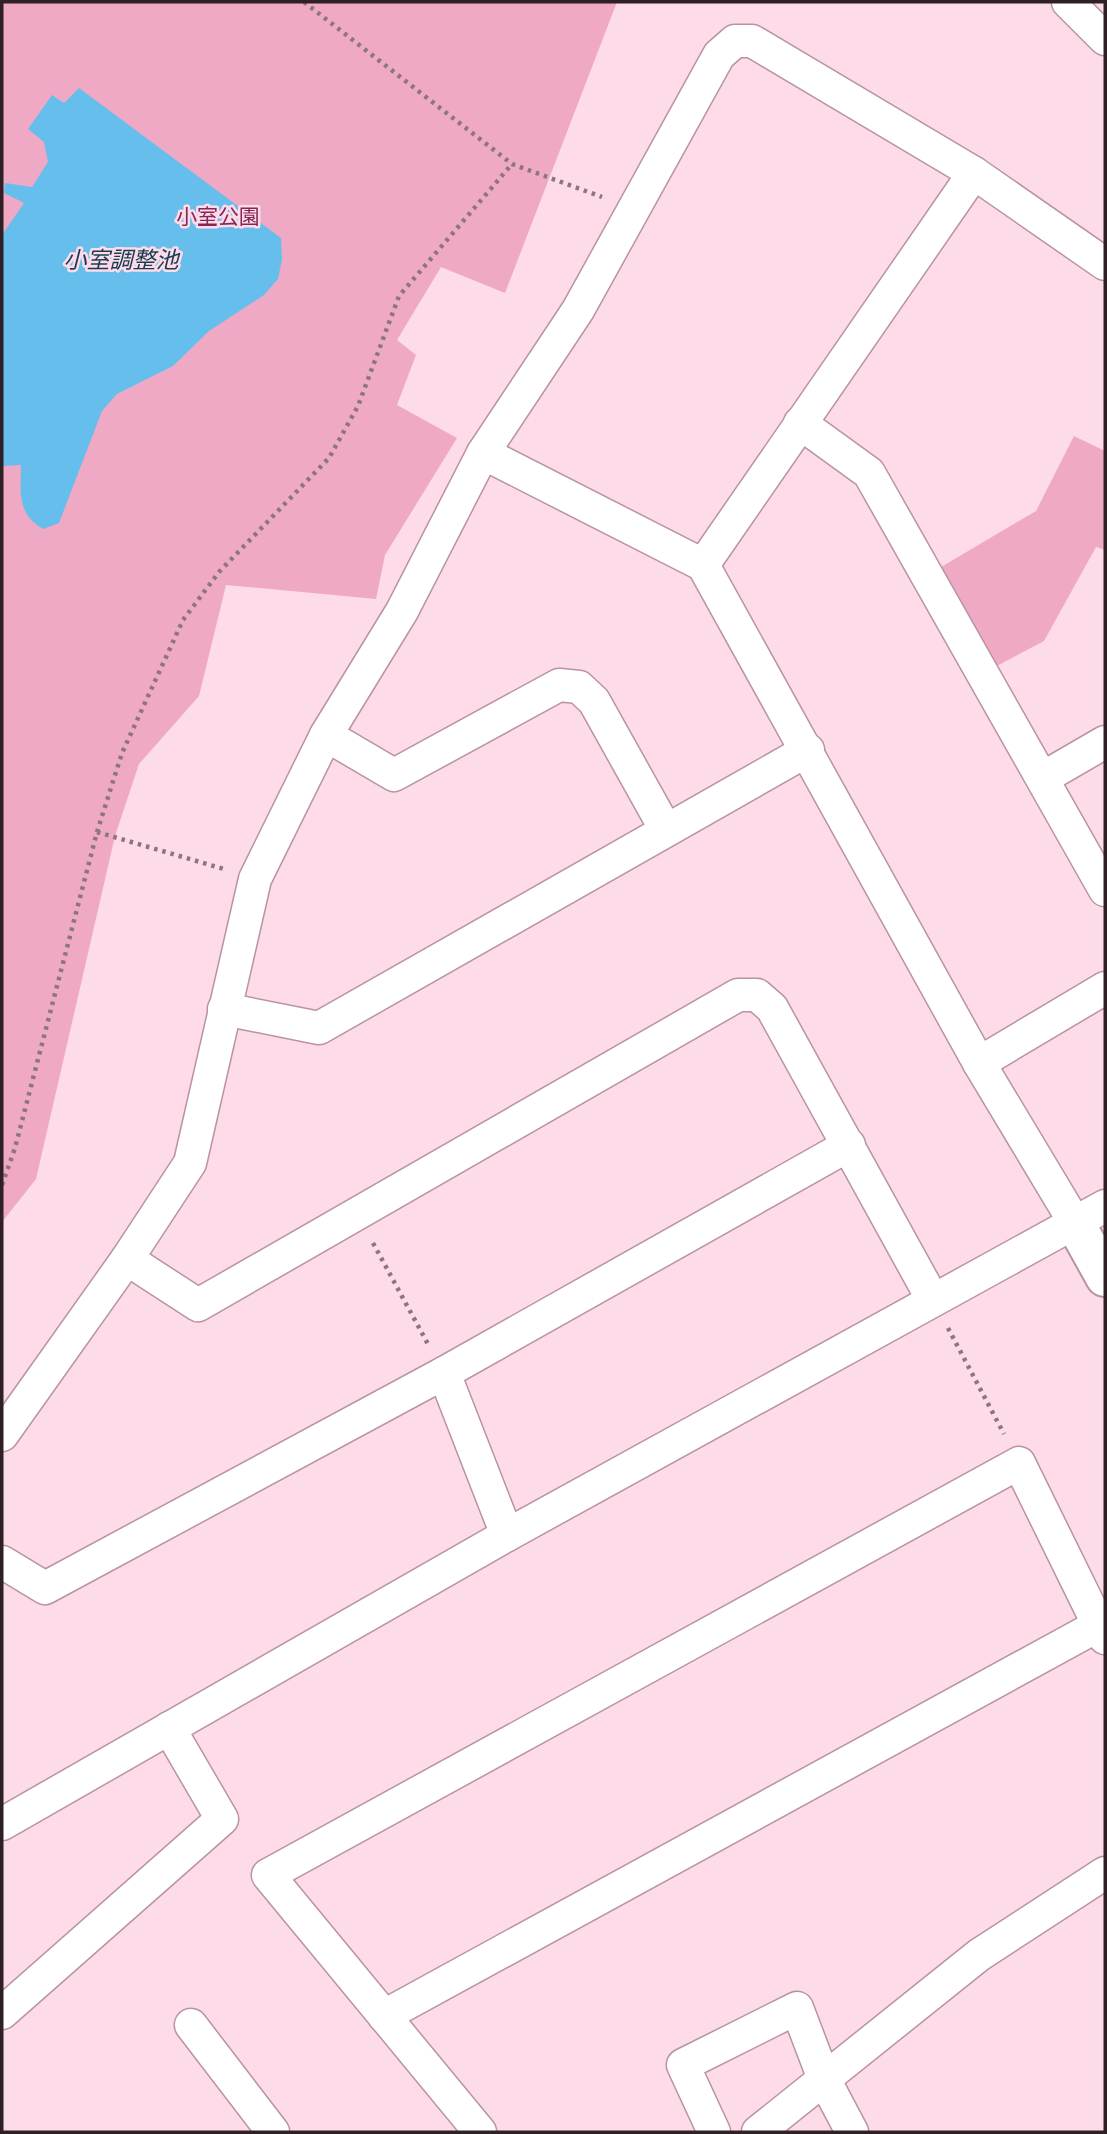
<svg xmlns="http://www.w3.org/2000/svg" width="1107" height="2134" font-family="'DejaVu Sans','Noto Sans JP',sans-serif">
<rect width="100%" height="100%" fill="#fddbe8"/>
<g fill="#efa9c5">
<path d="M2 2H617L505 293 441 267 397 340 416 355 397 405 457 438 385 555 376 599 226 585 199 696 139 764 115 836 36 1179 2 1222Z"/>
<path d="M1074 436 1105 451V550L1096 547 1044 641 993 668 936 570 1036 511Z"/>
</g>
<path fill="#66beec" d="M79 88 281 238 282 259 278 279 264 295 209 331 173 366 117 394 102 411 59 523 43 529C16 513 21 492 21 465L2 466V235L24 203 4 193 5 183 32 187 48 162 44 142 28 129 52 95 64 103Z"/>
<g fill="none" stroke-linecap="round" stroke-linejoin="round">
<g stroke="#b993a1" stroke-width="35">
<g id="street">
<path d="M1068 2 1105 39"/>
<path d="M800 423 869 473 1105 890"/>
<path d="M483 453 703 565 979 1063 1075 1223"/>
<path d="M703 565 974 173"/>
<path d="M326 735 394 775 559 685 579 687 594 701 666 830"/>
<path d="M1043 778 1105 742"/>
<path d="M224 1009 319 1028 808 750"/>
<path d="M979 1063 1105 988"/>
<path d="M127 1259 198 1305 738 995H757L772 1008 933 1300"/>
<path d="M444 1373 507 1535"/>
<path d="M2 1435 127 1259 190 1163 255 879 326 735 402 611 483 453 578 310 719 55 735 41H752L974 173 1105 264"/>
<path d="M2 1562 45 1588 444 1373 849 1145"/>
<path d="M2 1824 507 1535 1105 1206"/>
<path d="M2 2013 222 1819 169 1728"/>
<path d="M384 2016 1099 1625"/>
<path d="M191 2025 273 2132"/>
<path d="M480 2132 268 1875 1019 1463 1105 1638"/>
<path d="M714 2132 683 2065 797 2008 824 2079 852 2132"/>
<path d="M758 2132 979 1955 1105 1873"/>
</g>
</g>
<g stroke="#b993a1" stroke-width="42">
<path id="secondary" d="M1075 1223 1105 1277"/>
</g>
<g stroke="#8d757e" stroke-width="4.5" stroke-dasharray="3.5 5" stroke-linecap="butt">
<path d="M304 2 512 164 602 197"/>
<path d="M97 832 224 869"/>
<path d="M2 1185 15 1148 97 832 122 753 183 620 219 572 329 458 358 406 399 296 512 164"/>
<path d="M373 1243 429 1346"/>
<path d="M948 1328 1004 1434"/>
</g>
<use href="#street" stroke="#fff" stroke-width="32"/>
<use href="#secondary" stroke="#fff" stroke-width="38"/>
</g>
<g text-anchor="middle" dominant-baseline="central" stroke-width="5" stroke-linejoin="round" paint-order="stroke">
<g font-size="21" fill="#852656" stroke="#fddbe8">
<text x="218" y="217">小室公園</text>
</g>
<g font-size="23" font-style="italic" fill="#163d51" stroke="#fddbe8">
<text x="121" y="260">小室調整池</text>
</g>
</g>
<rect width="1107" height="2134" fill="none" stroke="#2f2025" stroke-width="7"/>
</svg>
